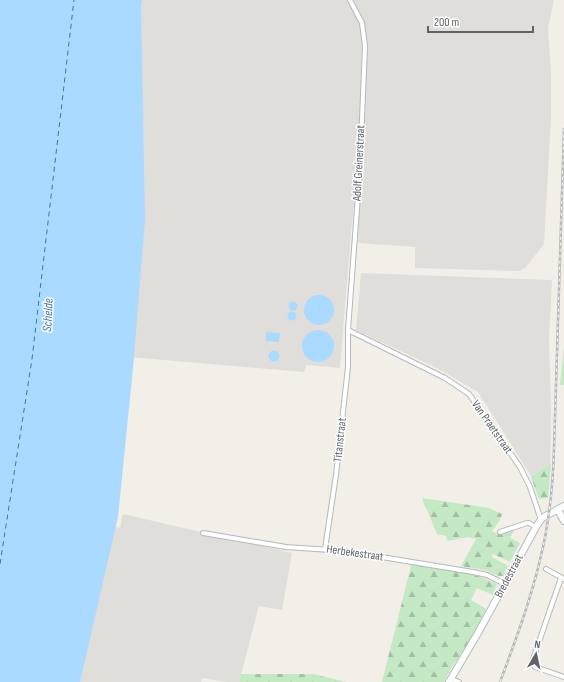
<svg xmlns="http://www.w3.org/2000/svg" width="564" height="682" font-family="'Sofia Sans Condensed',sans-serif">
<defs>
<pattern id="forest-firs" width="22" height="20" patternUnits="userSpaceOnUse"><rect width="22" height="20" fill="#c5e8c5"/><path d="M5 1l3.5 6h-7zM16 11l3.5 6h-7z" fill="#a3c0a4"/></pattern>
</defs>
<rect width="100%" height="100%" fill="#f1efe8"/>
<g fill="#e0deda">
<path d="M138 0H554L548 28 551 73V117L544 243 541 248 525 268 520 271 415 268V247L358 243 361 140 351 233 340 368 306 365 304 372 129 357Z"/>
<path d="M361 273 552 280 549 339 551 408 550 476 533 479 478 392 441 370 356 330Z"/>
<path d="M123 514 292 553 282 610 259 606 239 682H226L202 678 201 682H77L99 523 120 528Z"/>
</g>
<path fill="#c5e8c5" d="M564 347V385H560Z"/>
<g fill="url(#forest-firs)">
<path d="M551 464 548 498 539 499 531 477Z"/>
<path d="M422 498 489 508 502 514 500 520 492 531 498 534 515 529 510 538 520 543 510 562 493 554 492 557 508 566 503 576H499L484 570 461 566 476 539 468 537 447 541 446 536 437 534Z"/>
<path d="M412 562 478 576 497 584 493 595 477 588 471 600 486 609 473 636 452 667 444 682H382Z"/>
<path d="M241 674H313L346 682H239Z"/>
</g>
<g fill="#aadaff">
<path d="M0 0H142L141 7 145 220 133 368 118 517 80 682H0Z"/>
<circle cx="319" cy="310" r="15"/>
<circle cx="293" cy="306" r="4.5"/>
<circle cx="292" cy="316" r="4.5"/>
<circle cx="318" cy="346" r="16"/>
<path d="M266 332 280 333 279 342 266 341Z"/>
<circle cx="274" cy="356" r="5.5"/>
</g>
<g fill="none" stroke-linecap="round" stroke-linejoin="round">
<path stroke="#4174aa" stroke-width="1" stroke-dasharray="5 4" stroke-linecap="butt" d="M0 564 32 359 74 0"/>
<g stroke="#b5b8bc" stroke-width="6">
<g id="street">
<path d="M348 330 445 378 469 394 520 467 530 487 541 520"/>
<path d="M500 532 527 523H529L536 527"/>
<path d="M203 533 286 547 345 551 473 572 487 575 505 584"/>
<path d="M325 549 336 475 348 367V330L360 168 365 46 362 23 350 0"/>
<path d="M546 569 564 579"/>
<path d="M561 578 532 662 535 667 564 677"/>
<path d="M454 680 459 682"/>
</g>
</g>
<g stroke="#b6babf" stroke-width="8">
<g id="secondary">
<path d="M558 510 564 521"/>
<path d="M449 682 478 633 536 527 542 518 564 506"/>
</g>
</g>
<use href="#street" stroke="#fff" stroke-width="4"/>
<use href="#secondary" stroke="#fff" stroke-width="6"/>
<g stroke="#b6b7b8" stroke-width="2.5">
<path id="rail" d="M500 682C515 642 530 602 540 560 549 524 553 487 554 449L564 129"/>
</g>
<use href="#rail" stroke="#fff" stroke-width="1" stroke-dasharray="3" stroke-linecap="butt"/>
</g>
<g text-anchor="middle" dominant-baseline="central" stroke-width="3" stroke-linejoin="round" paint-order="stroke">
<g font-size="12" fill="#5f6368" stroke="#fff">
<text transform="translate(359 163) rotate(-87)">Adolf Greinerstraat</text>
<text transform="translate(492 427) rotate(55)">Van Praetstraat</text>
<text transform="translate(340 440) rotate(-84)">Titanstraat</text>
<text transform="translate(355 553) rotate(8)">Herbekestraat</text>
<text transform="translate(509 576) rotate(-62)">Bredestraat</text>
</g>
<g font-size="13" font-style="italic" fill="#4174aa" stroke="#fff">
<text transform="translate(48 315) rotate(-87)">Schelde</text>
</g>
</g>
<g transform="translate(536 654) rotate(9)" stroke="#ffffff" stroke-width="3" paint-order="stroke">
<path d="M0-3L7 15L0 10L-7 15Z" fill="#5f6368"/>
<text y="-6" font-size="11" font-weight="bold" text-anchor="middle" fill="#5f6368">N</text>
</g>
<path d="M428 26v6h105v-6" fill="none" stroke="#5f6368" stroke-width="2"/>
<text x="434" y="26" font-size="12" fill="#5f6368" stroke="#ffffff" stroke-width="3" paint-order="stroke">200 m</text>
</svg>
